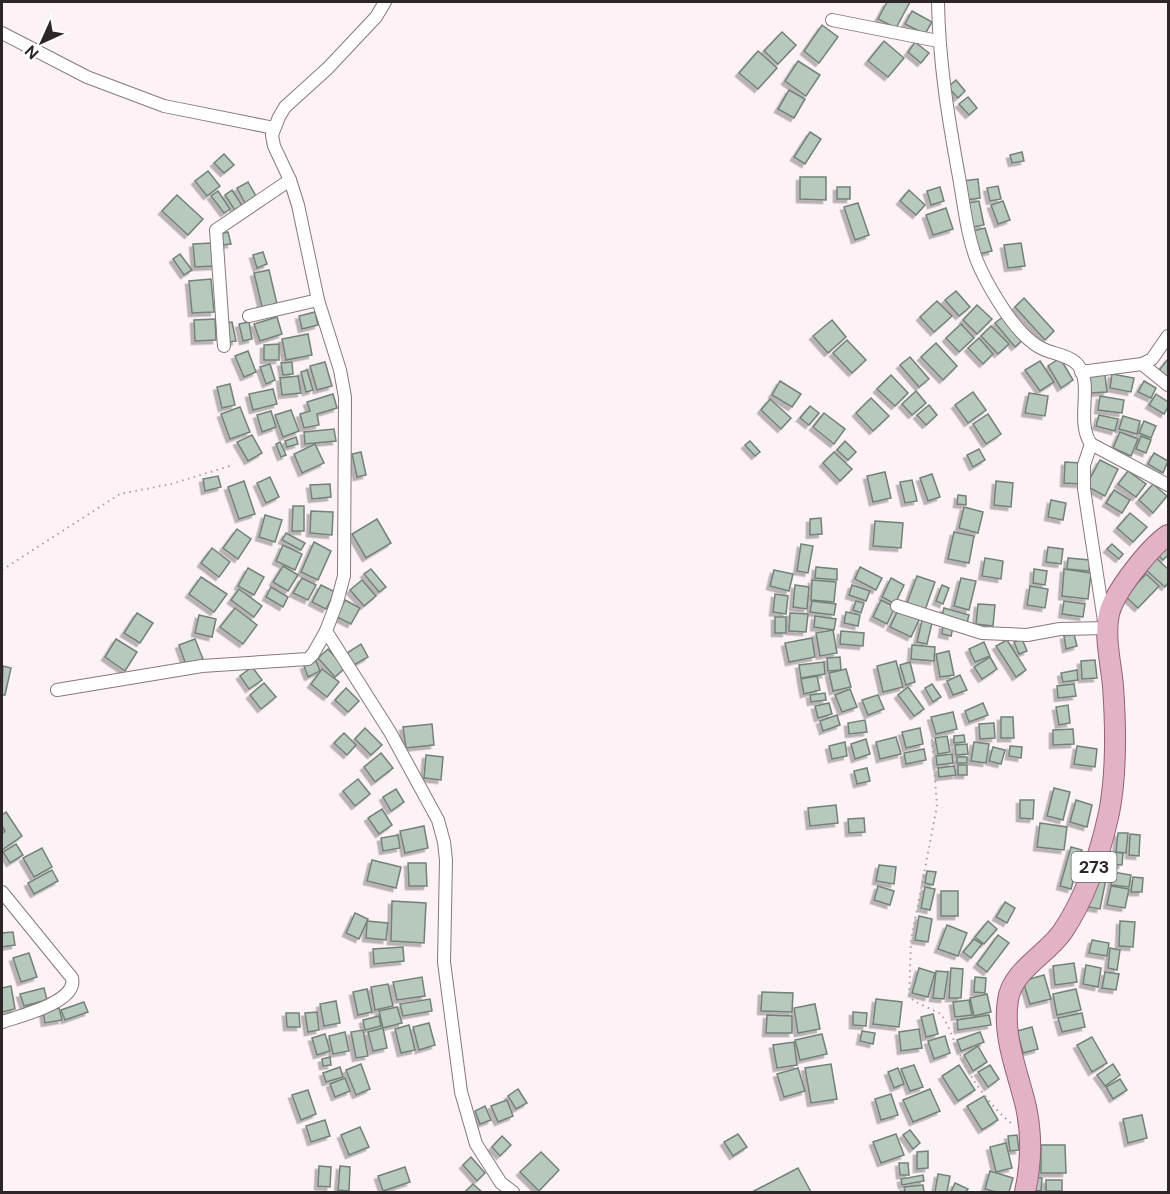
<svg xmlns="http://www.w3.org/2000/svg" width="1170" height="1194" font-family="'DM Sans',sans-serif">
<defs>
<filter id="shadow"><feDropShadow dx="-3.5" dy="3.5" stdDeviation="0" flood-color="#0004"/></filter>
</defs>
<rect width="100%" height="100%" fill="#fdf2f6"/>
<g fill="#b7c8bd" stroke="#738279" stroke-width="1.5" filter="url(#shadow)">
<path d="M887 2H910L896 28 878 19Z"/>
<path d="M912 11 932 22 925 34 905 24Z"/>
<path d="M822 25 838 37 819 63 804 51Z"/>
<path d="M782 32 796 45 778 64 764 51Z"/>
<path d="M884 41 904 58 888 77 868 61Z"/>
<path d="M915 42 929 53 921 63 908 52Z"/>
<path d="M758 51 777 68 758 89 739 73Z"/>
<path d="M798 61 820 75 806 96 785 81Z"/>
<path d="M956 80 965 91 958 98 948 87Z"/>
<path d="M789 90 805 99 794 118 778 109Z"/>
<path d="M968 97 977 108 969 115 959 104Z"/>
<path d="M810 132 821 139 805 164 794 157Z"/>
<path d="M1022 152 1024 161 1012 163 1010 155Z"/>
<path d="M224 154 234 165 224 173 214 163Z"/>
<path d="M208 171 220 186 207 196 195 181Z"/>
<path d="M800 177H826V200L800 199Z"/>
<path d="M978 179 980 198 966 200 963 181Z"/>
<path d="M248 182 256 196 245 203 237 188Z"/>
<path d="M998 186 1001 199 990 201 987 188Z"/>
<rect x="837" y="187" width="13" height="12"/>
<path d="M940 187 944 201 931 205 927 191Z"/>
<path d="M232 190 243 207 236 212 225 195Z"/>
<path d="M909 190 925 205 916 215 900 201Z"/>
<path d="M218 191 230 209 224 213 211 196Z"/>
<path d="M177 195 203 219 188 235 162 211Z"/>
<path d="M979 201 984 225 973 227 968 203Z"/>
<path d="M1003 201 1010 220 998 224 991 205Z"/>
<path d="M858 203 869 235 855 240 844 207Z"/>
<path d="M946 208 953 229 933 235 926 215Z"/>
<path d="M985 228 992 251 979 254 973 231Z"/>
<path d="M228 232 231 244 223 245 220 234Z"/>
<path d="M213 243 215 266 195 267 193 244Z"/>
<path d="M1021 243 1025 266 1008 268 1004 245Z"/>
<path d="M263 252 267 264 257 268 253 255Z"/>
<path d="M180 254 192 270 184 275 173 259Z"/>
<path d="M269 270 277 304 262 307 254 273Z"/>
<path d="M211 279 214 312 192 313 189 281Z"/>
<path d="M956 291 970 307 959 316 945 300Z"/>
<path d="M1024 298 1054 331 1045 340 1015 307Z"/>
<path d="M937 301 952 316 934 332 920 317Z"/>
<path d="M977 305 992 319 977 334 963 320Z"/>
<path d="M315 312 318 325 302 329 299 316Z"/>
<path d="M1004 316 1024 339 1015 347 995 323Z"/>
<path d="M277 317 282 334 260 341 254 324Z"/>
<path d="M215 319 216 340 195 341 194 320Z"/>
<path d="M832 320 846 337 828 353 813 336Z"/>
<path d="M232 322 236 341 229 342 225 323Z"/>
<path d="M249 322 252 339 243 341 239 324Z"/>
<path d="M961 324 974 338 959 352 946 338Z"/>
<path d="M991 326 1009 344 998 354 981 336Z"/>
<path d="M308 334 312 355 286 360 282 339Z"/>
<path d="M979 338 993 354 983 364 968 348Z"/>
<path d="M847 340 866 360 852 373 833 353Z"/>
<path d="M936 343 957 366 943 380 921 357Z"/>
<path d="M279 344V360H264V345Z"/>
<path d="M248 351 256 372 244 377 235 356Z"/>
<path d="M910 357 929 379 919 387 900 365Z"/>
<path d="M1060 358 1073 380 1061 388 1048 366Z"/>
<path d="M1168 359V382L1157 373Z"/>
<path d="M1040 361 1054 382 1040 391 1025 370Z"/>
<path d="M292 362 293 374 283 375 281 363Z"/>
<path d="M325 362 332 386 317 390 310 366Z"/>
<path d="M270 364 275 380 266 384 260 367Z"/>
<path d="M307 370 313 390 306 392 301 372Z"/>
<path d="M1112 374 1134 378 1131 392 1110 388Z"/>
<path d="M891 375 908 393 895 406 877 389Z"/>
<path d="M1105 375 1107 392 1091 393 1090 376Z"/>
<path d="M298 376 301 393 282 395 280 378Z"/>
<path d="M780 381 801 394 792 407 772 395Z"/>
<path d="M1144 381 1156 388 1151 398 1138 392Z"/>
<path d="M230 384 235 405 222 408 217 387Z"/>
<path d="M273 389 277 404 253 410 249 394Z"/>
<path d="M916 391 926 403 912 415 902 404Z"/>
<path d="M973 392 986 410 968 423 955 405Z"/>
<path d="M1029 393 1048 396 1045 416 1025 413Z"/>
<path d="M333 394 337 408 317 414 319 425 304 428 300 414 310 411 307 402Z"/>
<path d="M1156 394 1168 402V407L1164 414 1149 405Z"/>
<path d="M1100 396 1124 400 1122 413 1098 410Z"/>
<path d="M871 398 889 416 873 431 856 413Z"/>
<path d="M770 399 791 418 781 429 761 410Z"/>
<path d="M929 405 937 415 926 425 917 415Z"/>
<path d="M810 406 819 413 809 425 800 418Z"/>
<path d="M240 407 250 432 230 439 221 414Z"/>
<path d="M291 410 299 431 283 437 275 415Z"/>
<path d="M271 411 276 427 262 432 257 415Z"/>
<path d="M824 413 845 429 834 444 813 427Z"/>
<path d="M988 414 1001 434 986 444 973 424Z"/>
<path d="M1099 415 1118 419 1115 431 1096 426Z"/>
<path d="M1123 416 1140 421 1137 434 1119 429Z"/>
<path d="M1144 421 1156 426 1151 438 1139 433Z"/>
<path d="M334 429 336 441 305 444 304 432Z"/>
<path d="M1120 432 1138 439 1131 456 1113 448Z"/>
<path d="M252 435 262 453 248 461 237 442Z"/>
<path d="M1141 436 1151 440 1146 453 1136 449Z"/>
<path d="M296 437 298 444 287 447 285 441Z"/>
<path d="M750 441 760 452 755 456 745 445Z"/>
<path d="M845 441 856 452 848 460 837 450Z"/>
<path d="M280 442 286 455 281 457 276 444Z"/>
<path d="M315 444 324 463 302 473 294 454Z"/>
<path d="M979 449 985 460 973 467 967 455Z"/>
<path d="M361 452 366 475 357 477 352 454Z"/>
<path d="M834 452 852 469 840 481 823 463Z"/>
<path d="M1154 453 1168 461 1163 473 1148 464Z"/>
<path d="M1100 460 1118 469 1105 496 1086 486Z"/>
<path d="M1065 462 1081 463 1080 484 1064 483Z"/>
<path d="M1128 471 1146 484 1136 497 1118 484Z"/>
<path d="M885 472 891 498 873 502 867 476Z"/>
<path d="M932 474 940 497 928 501 920 478Z"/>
<path d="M218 476 221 487 205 491 203 479Z"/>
<path d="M270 477 279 497 266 503 257 483Z"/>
<path d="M912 480 917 501 905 503 900 482Z"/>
<path d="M244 481 255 514 239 519 228 487Z"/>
<path d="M996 481 1013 483 1011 507 994 505Z"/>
<path d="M330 484 331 497 312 499 310 485Z"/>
<path d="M1153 484 1167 496 1153 513 1139 500Z"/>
<path d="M1114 490 1130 500 1122 513 1106 503Z"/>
<path d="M958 495 966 496V505L957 504Z"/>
<path d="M1051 500 1066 503 1063 520 1048 517Z"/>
<path d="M293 506H304V531H292Z"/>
<path d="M964 507 983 512 978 533 959 528Z"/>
<path d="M311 511 333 512 332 535 310 533Z"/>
<path d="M1130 513 1147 527 1133 542 1117 528Z"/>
<path d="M265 515 282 520 275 542 259 537Z"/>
<path d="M821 518 822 534 810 535V519Z"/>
<path d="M377 519 391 543 366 558 352 534Z"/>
<path d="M875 521 903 523 901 548 873 546Z"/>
<path d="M237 529 251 539 238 559 223 548Z"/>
<path d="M954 532 974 536 969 563 948 559Z"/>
<path d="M286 533 305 543 301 550 282 540Z"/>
<path d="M1168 539V555L1163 560 1155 552Z"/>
<path d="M314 542 331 551 318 580 301 572Z"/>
<path d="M801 544 813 546 808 573 797 571Z"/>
<path d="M1112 544 1123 554 1119 559 1107 549Z"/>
<path d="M283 545 302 554 295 570 276 561Z"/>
<path d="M1048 547 1063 549 1061 564 1046 562Z"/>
<path d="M212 548 230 562 219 577 201 563Z"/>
<path d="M985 558 1003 561 1001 579 982 576Z"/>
<path d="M1068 558 1090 560 1089 571 1067 569Z"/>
<path d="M1156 558 1168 569V583L1165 587 1146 570Z"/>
<path d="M283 566 298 575 288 591 273 582Z"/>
<path d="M816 567 837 569V580L815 578Z"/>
<path d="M860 567 882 578 876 590 855 579Z"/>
<path d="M248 568 264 577 254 595 238 586Z"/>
<path d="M371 569 386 587 379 592 364 574Z"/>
<path d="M1034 569 1047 571 1045 585 1033 583Z"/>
<path d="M1064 569 1091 573 1088 599 1062 596Z"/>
<path d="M774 570 793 574 789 591 770 586Z"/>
<path d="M1146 574 1159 586 1138 608 1125 596Z"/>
<path d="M917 576 935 582 925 610 907 603Z"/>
<path d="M201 577 227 594 214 612 189 594Z"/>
<path d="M302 578 316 585 308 600 293 593Z"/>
<path d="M891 578 904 585 895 604 882 597Z"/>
<path d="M961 578 976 581 969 610 954 606Z"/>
<path d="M362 580 376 596 364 606 350 590Z"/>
<path d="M812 580 836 582 834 602 811 600Z"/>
<path d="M321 585 335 592 326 609 312 602Z"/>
<path d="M795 585 809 587 807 609 793 607Z"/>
<path d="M852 585 870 591 866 601 849 595Z"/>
<path d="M942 585 949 588 943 604 936 601Z"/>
<path d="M1030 586 1048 589 1045 608 1027 605Z"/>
<path d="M271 587 288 597 283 607 266 597Z"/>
<path d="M239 589 262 606 254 617 231 600Z"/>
<path d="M775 594 788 596 786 614 773 612Z"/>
<path d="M345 600 360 608 351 624 337 617Z"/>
<path d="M881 600 895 607 887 624 873 617Z"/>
<path d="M812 601 836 604 834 615 810 612Z"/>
<path d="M856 601 864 603 861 613 853 610Z"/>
<path d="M1064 601 1085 604 1083 617 1062 614Z"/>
<path d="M978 604 995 605 993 626 976 624Z"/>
<path d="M235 608 257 625 243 644 220 627Z"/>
<path d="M899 608 920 618 911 637 890 627Z"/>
<path d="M944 608 969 615 967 623 942 616Z"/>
<path d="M846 612 860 615 858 626 844 623Z"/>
<path d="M137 613 153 623 140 643 124 633Z"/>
<path d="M790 613 808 614 806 632 789 631Z"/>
<path d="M199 615 216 619 212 637 195 633Z"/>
<path d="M815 616 836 619 834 630 814 627Z"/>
<rect x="775" y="617" width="11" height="16"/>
<path d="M922 620 932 623 927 644 917 642Z"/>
<path d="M943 625 953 627 951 636 942 634Z"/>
<path d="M833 630 837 653 820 656 816 633Z"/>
<path d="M841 631 864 633 863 646 840 644Z"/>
<path d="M1074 634 1077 646 1066 649 1064 636Z"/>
<path d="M812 638 815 657 789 662 785 643Z"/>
<path d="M116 639 137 652 125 671 105 657Z"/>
<path d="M195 639 203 659 186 665 179 645Z"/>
<path d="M1022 639 1027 651 1019 654 1014 642Z"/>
<path d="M1007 640 1026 670 1016 677 996 646Z"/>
<path d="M984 642 990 656 975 662 969 649Z"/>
<path d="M361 644 368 657 354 665 347 653Z"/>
<path d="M912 645 935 647 934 661 911 659Z"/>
<path d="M328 649 345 668 335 677 318 658Z"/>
<path d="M949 651 954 675 940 677 936 654Z"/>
<path d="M840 657 841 670 828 671 827 658Z"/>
<path d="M990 657 997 669 982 679 974 667Z"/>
<path d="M1095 660 1097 678 1082 679 1081 661Z"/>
<path d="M316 661 320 671 308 677 304 666Z"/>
<path d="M896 661 903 687 883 692 877 666Z"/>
<path d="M824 662 825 674 801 678 799 665Z"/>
<path d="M910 662 915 682 906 685 900 665Z"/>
<path d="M3 666 11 668 5 695H2Z"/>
<path d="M252 667 262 680 249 689 240 676Z"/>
<path d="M322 669 339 682 327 697 311 684Z"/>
<path d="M846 669 851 687 833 691 829 673Z"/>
<path d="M1077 670 1078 680 1063 682 1061 673Z"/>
<path d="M960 675 967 690 953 695 947 681Z"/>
<path d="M817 676 820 690 804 694 801 679Z"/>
<path d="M264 683 276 697 261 709 250 695Z"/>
<path d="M932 684 941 697 933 702 925 688Z"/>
<path d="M1074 684 1076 696 1058 698 1057 686Z"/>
<path d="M908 687 924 709 914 716 898 695Z"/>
<path d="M346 688 359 701 348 712 335 700Z"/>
<path d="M850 689 857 707 842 712 835 695Z"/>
<path d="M825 693 826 700 811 702 810 695Z"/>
<path d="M878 695 884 709 868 715 862 700Z"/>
<path d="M829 703 832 714 818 718 815 706Z"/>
<path d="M983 703 988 715 969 722 965 711Z"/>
<path d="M1068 705 1070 723 1059 725 1056 707Z"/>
<path d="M953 712 957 729 936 734 931 717Z"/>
<path d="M837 715 840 725 823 731 820 721Z"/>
<path d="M1001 717H1013L1014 738H1001Z"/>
<path d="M865 720 867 732 849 734 848 723Z"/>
<path d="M994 723 995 738 980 739 979 724Z"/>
<path d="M432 724 434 745 406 748 403 727Z"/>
<path d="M365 728 382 745 371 755 355 739Z"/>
<path d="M920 728 923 744 906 748 902 732Z"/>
<path d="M1073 729 1074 744 1053 745V730Z"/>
<path d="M344 733 356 745 347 755 334 743Z"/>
<path d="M964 735 965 742 954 743V736Z"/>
<path d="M947 736 950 752 938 754 935 738Z"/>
<path d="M896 737 901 754 880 759 876 742Z"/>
<path d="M866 739 870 754 855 759 851 744Z"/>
<path d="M845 742 847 756 832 759 829 746Z"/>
<path d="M974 742 989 744 986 763 971 761Z"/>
<path d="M967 744 968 754 956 755 955 745Z"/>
<path d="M1010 746 1022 747 1021 758 1009 756Z"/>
<path d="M1077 746 1097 749 1095 767 1074 764Z"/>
<path d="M993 747 1005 750 1001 764 989 761Z"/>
<path d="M924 749 926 760 906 764 904 753Z"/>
<path d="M381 753 393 768 375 782 364 767Z"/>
<path d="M952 754 953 763 937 765 936 756Z"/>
<path d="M426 755 443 757 441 780 424 778Z"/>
<rect x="957" y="757" width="10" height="6"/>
<rect x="958" y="765" width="9" height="10"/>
<path d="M954 766 956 775 939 777 938 768Z"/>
<path d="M867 768 870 781 857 784 854 771Z"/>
<path d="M358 779 370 794 355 806 343 791Z"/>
<path d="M1054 788 1070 792 1063 820 1047 816Z"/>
<path d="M396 789 404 802 391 811 383 797Z"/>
<path d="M1020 800H1034L1033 819 1020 818Z"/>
<path d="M1076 800 1092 805 1087 827 1070 822Z"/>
<path d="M836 805 838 823 810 826 808 808Z"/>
<path d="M382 809 392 825 379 834 368 818Z"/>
<path d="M6 812 22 836 2 850V834L5 831 2 826V815Z"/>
<path d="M864 818 865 832 849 833 848 819Z"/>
<path d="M1040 823 1067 827 1064 850 1037 847Z"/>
<path d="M424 826 428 848 405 853 400 831Z"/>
<path d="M1118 833H1128L1126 853 1116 852Z"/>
<path d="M1130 834 1140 835 1139 856 1129 855Z"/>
<path d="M398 835 400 848 383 851 381 838Z"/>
<path d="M16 844 23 855 10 863 3 852Z"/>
<path d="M1071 847 1082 850 1071 889 1060 886Z"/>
<path d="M42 848 52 867 34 877 23 858Z"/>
<path d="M1109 852 1123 853 1122 865 1108 864Z"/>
<path d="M372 860 401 867 396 888 367 881Z"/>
<path d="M408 863H426L427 886H409Z"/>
<path d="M879 865 896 867 894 884 876 881Z"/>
<path d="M52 870 58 881 34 894 28 883Z"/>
<path d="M927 871 936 872 933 885 925 883Z"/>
<path d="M1113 872 1131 875 1129 887 1111 885Z"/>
<path d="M1094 876 1106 879 1100 909 1088 907Z"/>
<path d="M1133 877 1143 878 1142 892H1131Z"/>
<path d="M878 886 894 891 890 905 874 900Z"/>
<path d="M1111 886 1129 889 1125 908 1107 905Z"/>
<path d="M925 887 935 889 930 910 921 908Z"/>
<rect x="941" y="891" width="17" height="25"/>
<path d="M392 901 426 903 424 943 391 941Z"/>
<path d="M1005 902 1015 908 1007 923 996 917Z"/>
<path d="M355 913 368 919 359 939 346 933Z"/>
<path d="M919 916 932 919 928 942 915 940Z"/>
<path d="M367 921 388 923 386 940 366 938Z"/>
<path d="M988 921 997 929 984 944 975 937Z"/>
<path d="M1120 921 1135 922 1133 947 1119 946Z"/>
<path d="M947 925 967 933 958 956 938 949Z"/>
<path d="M13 932 15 945 2 947V933Z"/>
<path d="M998 935 1009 943 987 972 977 964Z"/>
<path d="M974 939 982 944 971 958 963 952Z"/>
<path d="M1092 940 1109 943 1107 956 1089 953Z"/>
<path d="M403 947 404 961 374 964 373 949Z"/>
<path d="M1110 948 1120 950 1117 970 1108 968Z"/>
<path d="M29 953 37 977 21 982 13 958Z"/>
<path d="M1074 963 1077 982 1055 985 1053 966Z"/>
<path d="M1086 965 1101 968 1098 987 1083 984Z"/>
<path d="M919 968 935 973 928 997 912 993Z"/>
<path d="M951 968 963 969 961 998H949Z"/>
<path d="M936 971 948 972 944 999 933 998Z"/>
<path d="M1105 972 1119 974 1116 990 1102 988Z"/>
<path d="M1044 975 1051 999 1030 1004 1023 981Z"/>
<path d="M422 977 425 996 397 1000 393 982Z"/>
<path d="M975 977 986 978 985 993 974 992Z"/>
<path d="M388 984 393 1006 375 1010 371 987Z"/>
<path d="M11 986 15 1009 2 1012V988Z"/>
<path d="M44 988 47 1000 24 1006 20 994Z"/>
<path d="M367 989 372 1012 358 1015 353 992Z"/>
<path d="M1076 989 1081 1010 1057 1015 1053 994Z"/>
<path d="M762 992 793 993 792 1012 761 1011Z"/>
<path d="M987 994 991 1012 974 1016 970 998Z"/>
<path d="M430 999 432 1011 403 1016 400 1004Z"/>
<path d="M876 999 902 1002 899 1027 873 1024Z"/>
<path d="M969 1000 972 1015 955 1017 953 1002Z"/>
<path d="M336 1001 340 1023 324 1026 320 1004Z"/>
<path d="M84 1002 88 1012 65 1020 61 1010Z"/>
<path d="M815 1004 820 1029 798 1033 794 1008Z"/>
<path d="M397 1007 402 1023 383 1028 379 1011Z"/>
<path d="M59 1008 62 1020 45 1023 43 1011Z"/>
<path d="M317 1012 319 1030 308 1032 305 1013Z"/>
<path d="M853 1012 867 1013 866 1026 853 1025Z"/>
<path d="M286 1013H299L300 1027H287Z"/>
<path d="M1082 1013 1085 1027 1062 1032 1058 1018Z"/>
<path d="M933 1014 938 1034 926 1037 921 1017Z"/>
<path d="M767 1015 792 1016V1033H766Z"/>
<path d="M989 1015 991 1025 958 1030 957 1020Z"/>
<path d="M379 1016 381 1026 365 1030 363 1020Z"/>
<path d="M429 1023 435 1045 419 1050 413 1027Z"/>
<path d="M409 1025 415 1050 401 1053 395 1029Z"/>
<path d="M1032 1027 1038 1049 1023 1053 1017 1031Z"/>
<path d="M383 1028 387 1048 373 1051 368 1032Z"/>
<path d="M919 1029 922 1048 901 1051 899 1032Z"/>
<path d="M363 1030 368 1056 356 1058 351 1032Z"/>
<path d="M862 1031 875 1033 873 1044 860 1041Z"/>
<path d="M345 1032 349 1051 333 1054 329 1036Z"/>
<path d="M980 1032 984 1042 961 1051 957 1040Z"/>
<path d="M325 1034 330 1051 317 1055 312 1038Z"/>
<path d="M822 1034 827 1054 800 1060 795 1040Z"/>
<path d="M945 1036 950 1053 934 1059 928 1041Z"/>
<path d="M1092 1037 1107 1063 1092 1072 1077 1045Z"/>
<path d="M794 1042 797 1065 777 1068 773 1045Z"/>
<path d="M978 1046 987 1062 973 1071 964 1055Z"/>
<path d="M330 1057 331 1065 323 1066 322 1059Z"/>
<path d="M361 1064 370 1089 356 1095 346 1070Z"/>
<path d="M831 1064 837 1099 811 1103 805 1068Z"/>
<path d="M1113 1064 1120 1075 1105 1086 1097 1075Z"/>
<path d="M914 1065 923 1087 910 1091 901 1069Z"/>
<path d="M959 1065 975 1090 958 1101 942 1076Z"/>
<path d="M990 1065 999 1079 988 1087 978 1072Z"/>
<path d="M340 1067 343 1077 326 1082 323 1073Z"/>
<path d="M798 1068 805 1091 784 1097 777 1074Z"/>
<path d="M898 1068 904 1084 894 1088 888 1072Z"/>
<path d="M345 1078 350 1091 335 1097 330 1084Z"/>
<path d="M1120 1079 1127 1090 1113 1099 1106 1087Z"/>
<path d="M518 1089 527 1103 516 1109 508 1096Z"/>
<path d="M930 1089 940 1111 913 1122 903 1100Z"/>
<path d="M308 1090 316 1114 301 1120 292 1095Z"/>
<path d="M891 1094 898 1115 881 1120 875 1099Z"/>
<path d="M984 1096 998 1120 982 1130 967 1106Z"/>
<path d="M507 1100 513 1116 498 1122 491 1106Z"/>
<path d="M485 1106 491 1120 480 1124 475 1111Z"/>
<path d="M1142 1115 1147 1138 1128 1143 1123 1119Z"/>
<path d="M325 1120 330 1136 311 1142 306 1126Z"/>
<path d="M360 1127 369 1147 349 1155 341 1135Z"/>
<path d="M910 1130 920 1143 913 1149 903 1135Z"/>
<path d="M738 1134 747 1147 733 1156 724 1142Z"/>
<path d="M896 1134 904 1155 881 1163 873 1142Z"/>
<path d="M1017 1135 1019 1150 1010 1151 1008 1136Z"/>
<path d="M502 1136 511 1145 500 1156 492 1147Z"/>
<path d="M1006 1143 1012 1168 996 1172 990 1147Z"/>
<path d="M1041 1145H1065L1066 1173H1041Z"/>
<path d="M928 1151V1168L917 1169V1152Z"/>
<path d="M541 1152 559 1170 539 1191 520 1172Z"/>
<path d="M471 1157 485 1173 477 1181 463 1165Z"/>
<path d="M899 1163H908L909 1175H900Z"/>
<path d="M319 1166 331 1167 330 1187 318 1186Z"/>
<path d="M340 1166 350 1167 349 1191 338 1190Z"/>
<path d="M405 1167 410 1182 383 1191 378 1176Z"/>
<path d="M798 1168 811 1192H752Z"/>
<path d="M990 1171 1013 1178 1009 1192H996L985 1189Z"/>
<path d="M938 1174 950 1176 947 1192H935Z"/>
<path d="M923 1175 924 1181 902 1185 901 1179Z"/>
<path d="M1032 1177 1042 1178 1041 1191 1031 1190Z"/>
<rect x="1046" y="1180" width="16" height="11"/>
<path d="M955 1183 968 1189 966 1192H951Z"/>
<path d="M473 1184 482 1192H465Z"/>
<path d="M923 1185 924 1192H905L904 1187Z"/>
</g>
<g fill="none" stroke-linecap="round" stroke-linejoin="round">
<g stroke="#89787e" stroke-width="14">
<g id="street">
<path d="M385 2 376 17 328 68 285 107 279 117 272 135 274 146 290 180 298 205 318 300 340 370 345 397 344 576 337 602 326 631 390 732 438 820 444 842 446 860 444 962 461 1092 476 1144 501 1183 513 1192"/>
<path d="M938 2C939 62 948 117 959 177 964 205 967 235 977 261 986 283 1007 318 1023 334 1028 339 1035 345 1041 348 1052 354 1070 355 1078 365 1094 385 1075 421 1091 444L1168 485"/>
<path d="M832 20 938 41"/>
<path d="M2 33 87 77 164 106 274 128"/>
<path d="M249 316 318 300"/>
<path d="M224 346 216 230 290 180"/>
<path d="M1142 364 1168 385"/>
<path d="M1081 372 1142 364 1152 359 1168 336"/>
<path d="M1091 444 1084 465V489L1104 621"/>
<path d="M897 606 982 633 1027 635 1060 629 1108 628"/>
<path d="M57 690 202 666 308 659 313 654 326 631"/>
<path d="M2 892 72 978C78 1002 20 1016 2 1022"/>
</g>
</g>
<g stroke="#966077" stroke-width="22">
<path id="primary" d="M1025 1192C1031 1165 1032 1135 1026 1107 1018 1072 1002 1037 1008 1000 1012 970 1048 954 1063 931 1087 895 1100 854 1109 813 1117 772 1116 728 1113 686 1111 664 1104 636 1109 614 1114 592 1150 547 1168 535"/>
</g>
<g stroke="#a99fa3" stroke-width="2" stroke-dasharray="1.5 4.5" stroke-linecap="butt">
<path d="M2 570 120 494 171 484 233 465"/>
<path d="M932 739 937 806 911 941 909 996 914 1001 941 1014C950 1027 954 1043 961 1057 972 1081 992 1108 1012 1124"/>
</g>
<use href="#street" stroke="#fff" stroke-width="12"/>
<use href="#primary" stroke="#e2b2c7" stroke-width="20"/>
</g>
<g text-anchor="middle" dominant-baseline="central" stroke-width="4.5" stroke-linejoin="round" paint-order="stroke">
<rect fill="#fff" stroke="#6c6668" stroke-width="1.5" x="1071.5" y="852" width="45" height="30" rx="4.5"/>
<g font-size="18" font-weight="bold" fill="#2d2528">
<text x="1094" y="867">273</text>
</g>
</g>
<rect width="1170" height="1194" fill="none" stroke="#2d2528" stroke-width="6"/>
<g transform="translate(42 42) rotate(225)" stroke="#ffffff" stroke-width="4.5" paint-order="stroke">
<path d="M0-4.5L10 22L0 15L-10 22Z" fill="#2d2528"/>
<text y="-9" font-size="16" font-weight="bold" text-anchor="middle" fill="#2d2528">N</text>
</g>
</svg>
